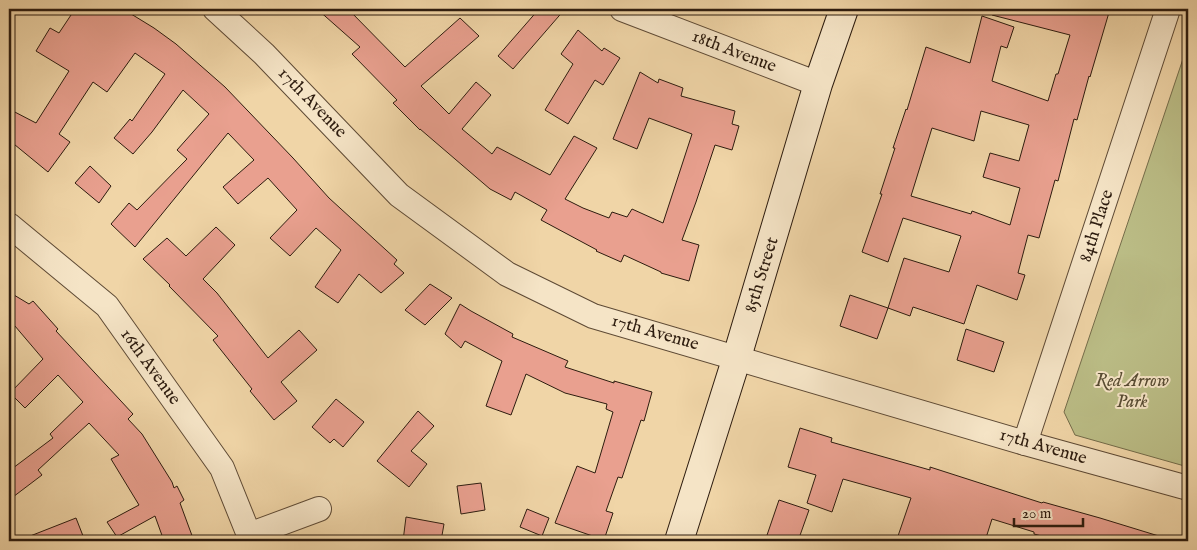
<svg xmlns="http://www.w3.org/2000/svg" width="1197" height="550" font-family="'IM FELL English',serif">
<rect width="100%" height="100%" fill="#f0d5a7"/>
<filter id="stains"><feTurbulence type="fractalNoise" baseFrequency=".004" numOctaves="4"/><feColorMatrix values="0 0 0 0 .2 0 0 0 0 .09 0 0 0 0 .02 0 0 0 .5 -.17"/></filter>
<radialGradient id="worn" r=".72"><stop offset=".6" stop-color="#630" stop-opacity="0"/><stop offset="1" stop-color="#630" stop-opacity=".3"/></radialGradient>
<path fill="#bbbd86" stroke="#746c4a" d="M1188 44V467L1075 435 1064 412Z"/>
<g fill="#e9a08f" stroke="#2d1c0f" fill-rule="evenodd">
<path d="M75 9H123L154 28 176 44 225 87 293 158 329 198 397 260 394 264 404 273 381 293 359 274 338 303 315 287 341 250 316 228 290 256 270 238 297 210 268 178 238 204 223 187 254 160 228 133 135 247 111 224 129 203 137 210 187 159 177 150 209 114 183 90 152 132 133 154 114 138 130 119 132 121 165 74 135 53 107 92 93 82 59 134 70 142 48 172 9 140V109L36 123 69 71 36 51 50 28 59 33Z"/>
<path d="M317 9H348L405 67 460 18 479 36 421 86 449 114 476 82 491 95 462 129 492 154 497 147 550 175 574 136 597 148 565 199 583 208 609 218 612 212 627 217 632 209 663 223 692 134 649 118 637 149 613 139 640 72 658 83 659 79 683 88 681 96 735 111 732 124 739 126 732 150 715 145 696 202 682 240 699 245 689 281 661 273V272L624 255 621 262 596 251 597 250 541 220 547 210 515 192 511 200 490 189 420 129V130L393 103 397 100 352 54 360 47Z"/>
<path d="M539 9H565L513 69 498 56Z"/>
<path d="M993 9H1110L1090 77 1089 76 1077 120 1074 119 1058 181 1055 180 1039 238 1028 235 1018 273 1025 275 1017 300 977 285 964 324 913 307 910 316 888 308 904 258 949 272 961 236 903 218 888 262 862 252 882 194H880L895 148H893L906 109 907 110 926 47 970 63 982 16 1014 27 1007 48 1001 46 992 81 1048 101 1056 74H1058L1070 35 992 15ZM981 111 1029 125 1019 161 990 153 983 177 1020 188 1010 225 972 211 971 214 911 196 932 128 974 141Z"/>
<path d="M578 30 602 51 604 48 620 58 603 85 595 80 568 124 545 110 573 64 561 54Z"/>
<path d="M90 166 111 186 99 203 75 183Z"/>
<path d="M216 227 235 245 203 279 217 293 268 358 299 330 317 350 281 382 297 401 274 420 250 391 252 389 213 340 218 336 169 286 170 285 143 259 167 238 186 256Z"/>
<path d="M430 284 452 298 425 325 405 310Z"/>
<path d="M9 292 29 304 33 301 58 329 56 331 133 414 128 419 142 434 172 482 174 488 177 486 184 500 180 503 194 541H164L155 516 117 537 107 522 139 505 111 459 119 455 89 423 38 470 42 475 9 500V471L53 438 50 434 83 402 58 375 25 408 10 393 43 359 9 319Z"/>
<path d="M850 295 888 308 877 339 840 326Z"/>
<path d="M460 304 471 311 513 334 512 337 568 361 565 367 614 383V381L652 392 644 421 641 420 622 478 618 477 606 511 613 513 604 540 555 523 577 466 595 473 613 412 606 409 607 404 565 393 526 374 511 415 486 406 502 361 465 341 461 348 445 334Z"/>
<path d="M966 329 1004 342 994 372 957 360Z"/>
<path d="M336 399 364 422 343 447 334 439 330 443 312 427Z"/>
<path d="M418 411 434 426 411 451 427 464 409 487 377 461Z"/>
<path d="M800 428 832 438 831 442 930 470V467L1042 503 1043 502 1100 518 1162 537 1161 541H1061L1034 534V532L992 519 985 541H913L898 536 911 498 843 479 832 512 807 503 816 475 788 467Z"/>
<path d="M481 483 485 510 461 514 457 486Z"/>
<path d="M779 500 809 510 798 541H765Z"/>
<path d="M527 509 549 518 542 536 520 527Z"/>
<path d="M406 517 444 524 441 541H403Z"/>
<path d="M76 518 85 541H21L20 540Z"/>
</g>
<g fill="none" stroke-linecap="round" stroke-linejoin="round">
<g stroke="#5e4a35" stroke-width="26">
<g id="street">
<path d="M215 9 264 54 399 195 507 274 593 316 1025 443 1188 488"/>
<path d="M622 9 818 84"/>
<path d="M9 225 107 306 222 468 249 535 251 541"/>
<path d="M1025 443 1168 9"/>
<path d="M249 535 319 509"/>
</g>
</g>
<g stroke="#2d1c0f" stroke-width="30">
<path id="secondary" d="M679 541 737 357 818 84 844 9"/>
</g>
<use href="#street" stroke="#f5e4c6" stroke-width="24"/>
<use href="#secondary" stroke="#f5e4c6" stroke-width="28"/>
</g>
<g text-anchor="middle" dominant-baseline="central" stroke-width="4" stroke-linejoin="round" paint-order="stroke">
<g font-size="18" fill="#2d1c0f" stroke="#f5e4c6">
<text transform="translate(734 52) rotate(21)">18th Avenue</text>
<text transform="translate(312 103) rotate(46)">17th Avenue</text>
<text transform="translate(1097 226) rotate(-72)">84th Place</text>
<text transform="translate(762 275) rotate(-73)">85th Street</text>
<text transform="translate(655 333) rotate(16)">17th Avenue</text>
<text transform="translate(150 367) rotate(54)">16th Avenue</text>
<text transform="translate(1043 447) rotate(16)">17th Avenue</text>
</g>
<g font-size="18" font-style="italic" fill="#584c33" stroke="#f5e4c6">
<text x="1132" y="381">Red Arrow<tspan x="1132" dy="21">Park</tspan></text>
</g>
</g>
<rect width="1197" height="550" fill="none" stroke="#f0d5a7" stroke-width="30"/>
<rect x="10" y="10" width="1177" height="530" fill="none" stroke="#2d1c0f" stroke-width="2.5"/>
<rect x="15" y="15" width="1167" height="520" fill="none" stroke="#2d1c0f"/>
<path d="M1014 518v8h69v-8" fill="none" stroke="#2d1c0f" stroke-width="2.5"/>
<text x="1022" y="518" font-size="15" fill="#2d1c0f" stroke="#f5e4c6" stroke-width="4" paint-order="stroke">20 m</text>
<rect width="100%" height="100%" filter="url(#stains)"/>
<rect width="100%" height="100%" fill="url(#worn)"/>
</svg>
